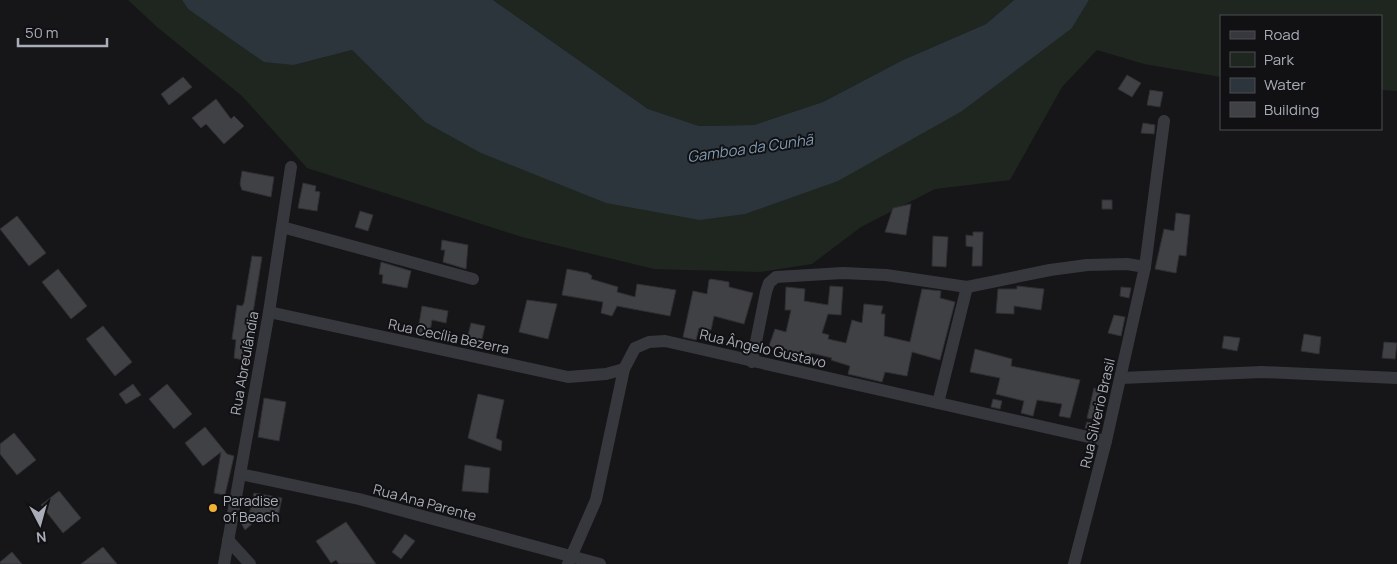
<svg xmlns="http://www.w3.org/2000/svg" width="1397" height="564" font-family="Manrope,sans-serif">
<rect width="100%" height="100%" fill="#161618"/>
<g fill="#1e261f">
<path d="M128 0H182L188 9 294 65 352 50 425 122 606 203 1072 28 1089 0H1397V91L1381 90V16H1221V77L1144 64 1097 50 1062 87 1010 180 935 189 861 227 812 264 760 272 654 269 522 237 307 168 242 96 157 27Z"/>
<path d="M493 0H1014L986 24 903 60 823 102 754 125 699 126 648 109Z"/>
</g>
<path fill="#2c353c" d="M182 0H493L648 109 699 126 754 125 823 102 903 60 986 24 1014 0H1089L1072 28 962 111 838 181 745 214 700 220 606 203 481 153 425 122 352 50 294 65 264 62 188 9Z"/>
<g fill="#404145" stroke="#303034">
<path d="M1127 75 1141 83 1132 97 1118 89Z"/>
<path d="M183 77 192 87 169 105 161 94Z"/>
<path d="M1150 90 1163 92 1160 107 1147 105Z"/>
<path d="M216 99 231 119 234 116 244 126 224 144 206 124 201 128 192 118Z"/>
<path d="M1143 123 1155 125 1154 134 1141 133Z"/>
<path d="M242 171 274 177 271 197 242 190 240 184Z"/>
<path d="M303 183 316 186 315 191 320 192 317 211 298 208Z"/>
<rect x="1102" y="200" width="10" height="9"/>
<path d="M911 204 906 235 885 232 893 208Z"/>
<path d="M360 211 373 215 368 231 355 227Z"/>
<path d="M1176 213 1190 215 1186 256 1179 255 1176 273 1155 269 1164 229 1174 231Z"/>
<path d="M17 216 46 253 29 266 0 229Z"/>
<path d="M973 232H983L982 266H972L973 247 966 246V235L973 236Z"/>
<path d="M933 236 948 237 946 267 932 266Z"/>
<path d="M442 240 468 245 466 269 443 262 445 250H441Z"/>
<path d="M252 256 262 257 251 325 256 327 254 339 247 338 243 360 234 358 236 340 232 339 237 305 242 306 244 303Z"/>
<path d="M381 262 411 271 407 288 382 283 383 275 379 274Z"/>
<path d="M58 269 87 306 71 319 42 282Z"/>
<path d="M567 269 588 273 592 276 591 279 618 287 617 292 635 297 637 284 676 290 670 316 617 306 612 316 601 313 603 302 562 295Z"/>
<path d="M711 279 729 282V287L753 293 744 324 714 316 711 330 699 328 696 340 683 337 693 291 707 294 709 280Z"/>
<path d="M830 286 843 287 841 315 828 314 822 333 829 335 828 339 846 343 852 320 862 323 864 304 883 306 881 314H885L884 336 910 342 922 289 941 291 940 298 955 302 940 360 912 352 907 376 885 372 882 382 848 374 850 366 831 360 832 358 811 353 809 359 769 346 775 329 786 332 791 310H785L786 287 805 289 804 301 828 305Z"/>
<path d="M1017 286 1044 289 1041 310 1014 306V314L996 313 998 289H1017Z"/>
<path d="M1121 287 1131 288 1129 298 1120 296Z"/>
<path d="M527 300 557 304 548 339 519 332Z"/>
<path d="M422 306 448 311 446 323 432 320 429 338 417 336Z"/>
<path d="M1114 315 1125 317 1121 336 1108 333Z"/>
<path d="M471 323 485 326 480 347 466 344Z"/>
<path d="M103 326 132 362 115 376 86 339Z"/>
<path d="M1304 334 1321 337 1319 354 1301 351Z"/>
<path d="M1224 336 1240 338 1237 351 1222 348Z"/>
<path d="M1384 342 1397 343 1395 359 1382 358Z"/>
<path d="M975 349 1012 359 1011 366 1080 380 1070 418 1059 416 1062 404 1037 400 1033 416 1021 413 1024 401 996 394 1000 378 970 372Z"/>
<path d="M133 384 141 395 126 404 119 394Z"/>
<path d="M167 384 192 414 174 429 149 399Z"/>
<path d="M1094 388 1102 391 1095 420 1087 418Z"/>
<path d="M478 394 504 400 496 438 502 441 501 451 468 438Z"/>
<path d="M264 398 286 402 279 441 258 437Z"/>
<path d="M993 399 1002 401 1000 409 991 407Z"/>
<path d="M1087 422 1101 425 1099 431 1085 428Z"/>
<path d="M205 427 227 454 234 456 225 495 214 493 221 452 203 466 185 443Z"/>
<path d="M14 433 36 460 17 475 0 454V444Z"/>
<path d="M465 465 490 468 488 493 462 491Z"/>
<path d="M59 491 81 518 63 533 41 505Z"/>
<path d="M254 493 282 498 277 521 260 517 245 530 240 521 242 512 248 519Z"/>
<path d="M346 522 376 564H339L336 560 331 563 316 541Z"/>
<path d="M405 534 415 541 401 559 392 552Z"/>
<path d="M103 547 117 564H81Z"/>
<path d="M12 552 22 564H0V562Z"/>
</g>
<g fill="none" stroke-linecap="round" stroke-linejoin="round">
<g stroke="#37383d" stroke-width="12">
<path d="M282 227 473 279"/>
<path d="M269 312 568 377 606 374 624 369"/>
<path d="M752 362 766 292 769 283 776 277 843 273 886 275 967 287 1050 270 1087 265 1127 264 1145 267"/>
<path d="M1121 378 1262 372 1397 378"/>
<path d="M938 403 967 287"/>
<path d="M240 474 359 499 600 564"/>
<path d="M228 540 250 564"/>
<path d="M224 564 269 312 291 167"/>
<path d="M568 564 596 500 624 369 635 348 649 342 665 341 1106 441"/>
<path d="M1074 564 1106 441 1145 267 1164 121"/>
</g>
</g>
<circle fill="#f2b134" stroke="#111113" stroke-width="2" cx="213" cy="508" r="5"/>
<g text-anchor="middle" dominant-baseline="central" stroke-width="4" stroke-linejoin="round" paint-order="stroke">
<g font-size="14" fill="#a8adb8" stroke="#111113">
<text transform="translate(449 336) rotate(12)">Rua Cecília Bezerra</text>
<text transform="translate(763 348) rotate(13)">Rua Ângelo Gustavo</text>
<text transform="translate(244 363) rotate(-80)">Rua Abreulândia</text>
<text transform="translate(1097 413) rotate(-77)">Rua Silverio Brasil</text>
<text transform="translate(425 502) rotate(15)">Rua Ana Parente</text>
</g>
<g font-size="14" fill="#a8adb8" stroke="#111113" text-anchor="start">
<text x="223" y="500">Paradise<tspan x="223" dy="16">of Beach</tspan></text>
</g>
<g font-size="15" font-style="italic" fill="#7f9bb3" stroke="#111113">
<text transform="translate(750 148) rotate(-8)">Gamboa da Cunhã</text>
</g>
</g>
<rect x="1220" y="15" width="162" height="115" fill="#111113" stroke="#4d4f55"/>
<rect x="1230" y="31" width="25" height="8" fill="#37383d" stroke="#4d4f55"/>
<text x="1264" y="40" font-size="15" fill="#a8adb8">Road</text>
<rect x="1230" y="52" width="25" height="15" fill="#1e261f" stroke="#4d4f55"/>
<text x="1264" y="65" font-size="15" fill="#a8adb8">Park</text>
<rect x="1230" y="78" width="25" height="15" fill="#2c353c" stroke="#4d4f55"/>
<text x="1264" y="90" font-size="15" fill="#a8adb8">Water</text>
<rect x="1230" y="102" width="25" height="15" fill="#404145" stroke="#4d4f55"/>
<text x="1264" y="115" font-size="15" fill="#a8adb8">Building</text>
<g transform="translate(40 524) rotate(174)" stroke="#111113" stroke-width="4" paint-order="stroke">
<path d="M0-4L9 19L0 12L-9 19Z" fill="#a8adb8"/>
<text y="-8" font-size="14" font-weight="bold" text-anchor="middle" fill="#a8adb8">N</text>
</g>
<path d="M18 38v8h89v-8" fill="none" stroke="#a8adb8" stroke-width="2.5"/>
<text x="25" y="38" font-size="15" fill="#a8adb8" stroke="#111113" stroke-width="4" paint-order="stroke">50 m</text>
</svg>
